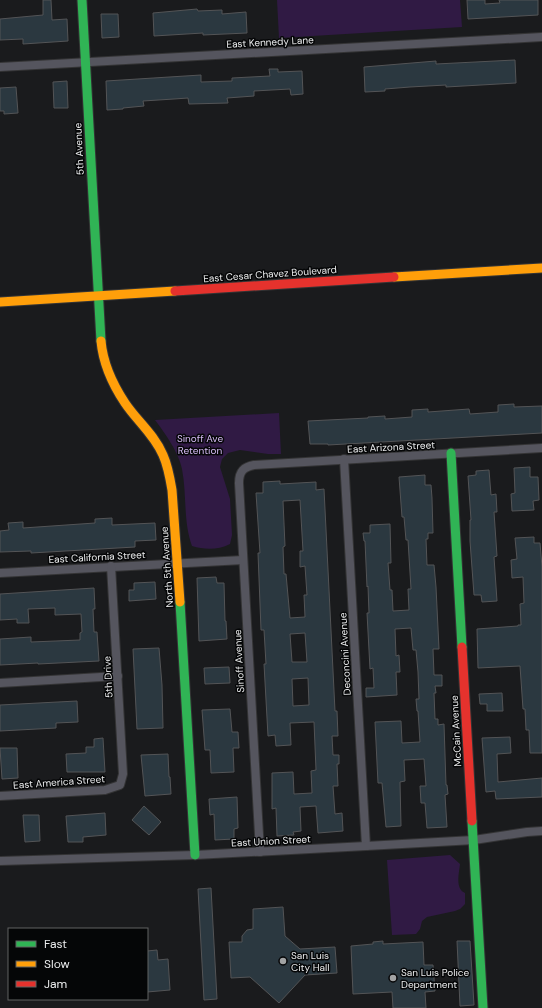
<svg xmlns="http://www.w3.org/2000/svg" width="542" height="1008" font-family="'DM Sans',sans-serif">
<rect width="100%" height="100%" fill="#1a1b1d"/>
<g fill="#301a44">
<path d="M277 0H460L462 27 279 38Z"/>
<path d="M279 413 281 454H268L240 450 228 453 222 459 220 467 230 499 232 535 230 544C218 550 205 550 192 546 183 521 187 495 182 469 179 453 165 433 155 420Z"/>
<path d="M450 855 460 864C459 873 455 889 465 893V904L460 909 455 911 427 917 422 921 420 929 416 934 392 935 387 860Z"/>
</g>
<g fill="#2b3840" stroke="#535456" fill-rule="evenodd">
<path d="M43 0H51L52 20 67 19 68 41 23 44V39L0 40V19L43 15Z"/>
<path d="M467 0H485V4L500 3 499 0H538V15L468 19Z"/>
<path d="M197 9 198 11 222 10V14L246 12 247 33 203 35V33L154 36 153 13Z"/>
<path d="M101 14H118L119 37 102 38Z"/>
<path d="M515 60 516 83 446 87V85L410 87 385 89V91L365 92 364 67 436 61V64Z"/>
<path d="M269 69H278V72L302 71 303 94 291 95 290 89 254 91V96L227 98 228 103 189 104 188 98 174 99 143 101 144 106 123 108V109L107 110 106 81 201 75V82L232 81V78L270 76Z"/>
<path d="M67 81 68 108H54L53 82Z"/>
<path d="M16 87 18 113 4 114V111H0V88Z"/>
<path d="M514 404V407L542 406V433L328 445V444H310L308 421 368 418V417L385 416V419L412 417V410L428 409V412L469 409 470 414 498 412V405Z"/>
<path d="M530 467V477H538L539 500 533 501 534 510 512 511 511 494 515 493 514 468Z"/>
<path d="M489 470 491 495 496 494 497 512H494L497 556 494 557 497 601 482 602 481 595H474L470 541V520H471L468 476 476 475V471Z"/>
<path d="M425 475V485H431L432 498 433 533H428V539H426L427 565H434L436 587 439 649H433L434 675H442V686H435L436 693H434L435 719H438V725L444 724 446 785H447L448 794 445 795 447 827 427 828 425 803H421L420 786H426L424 759 404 760 405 781 400 782 401 826 386 827 382 783H378L375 722 401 721 402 743 420 742 418 711H417L416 699H419L418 672 416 650H413L411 628 395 629 396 656 399 655 400 672H396L397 695 366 697V688H374L373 668 370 669 367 613H369L368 586 367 587 365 541H364L363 533H370V525L390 524 391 563H388L390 590H392L393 611 409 610 408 589H411L408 540H406L404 517H402L399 477Z"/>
<path d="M280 481V484L316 482V490L324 489 335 711H337L338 736H332L333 755H339V764H337L338 786H333L335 814 342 813 343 831 318 833 316 806 300 807 301 831 293 832 294 835 277 836 276 808 272 809V773L293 772 294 794 312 793 311 771 316 770 314 722 290 723 291 745 276 746 275 735 268 736 264 664H266L264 630H261L258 553H260L256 493H263V482ZM300 500 303 551H300V567L305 566 307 595H304L305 617 290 618 286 574H284L283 547 285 546 283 501ZM305 633 307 662H292L290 634ZM308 678 309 705 293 706 292 679Z"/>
<path d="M112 518V525L155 523 156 540 135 541V547L31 553V551L0 552V531L9 530 8 523 23 522V528L95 523V519Z"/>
<path d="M534 537V543H540L542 567V753H530L529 730H526L525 709H523L520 666 478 668 477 629 518 626V625H521L520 604 524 603 523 577 512 578 511 560 517 559 515 538Z"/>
<path d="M216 577 217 583H224L225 621H226L227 639 199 641 197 578Z"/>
<path d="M155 582 156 599 129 601V590H134V583Z"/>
<path d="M94 588 95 609H93L94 632H97L99 661 38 664V663L0 665V639L31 637V642L80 640V633L82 632 81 614 55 615V608L28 609 29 623H17V619L0 620V594Z"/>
<path d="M159 648 162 685 163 728 137 729 133 649Z"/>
<path d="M229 667 230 683 205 684 204 668Z"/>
<path d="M502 693 503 711H487V704H480L479 694Z"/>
<path d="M77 701 78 722 56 723V728L0 731V705Z"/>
<path d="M230 709 232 732H238L239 748H233L234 772 211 773 210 750H205L202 710Z"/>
<path d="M510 737 511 753 497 754 498 782 542 778V797L496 799 495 791 486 792 482 738Z"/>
<path d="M103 738 105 772H67L66 754 86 753V747H94V739Z"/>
<path d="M0 748H17L18 778 2 779Z"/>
<path d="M168 754 169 777H170L171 794 145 796 141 755Z"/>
<path d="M237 797 238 828 234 829V839L215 840 214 814 210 815 209 799Z"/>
<path d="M144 806 161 822 149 835 132 820Z"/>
<path d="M105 813 106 835 83 837V842H68L66 816Z"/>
<path d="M23 815H39L40 841 25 842Z"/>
<path d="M211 888 217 999 204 1000 198 889Z"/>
<path d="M283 907 285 936 300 949 335 947 337 973 305 975 279 1003 250 977 231 978 229 942H242V936L247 930 253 929V909Z"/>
<path d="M383 941V944L423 942 424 965H433L435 991 425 992 426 1008H393L392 992 353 994 351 946 373 944V942Z"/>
<path d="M457 941H470L474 1005 460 1006Z"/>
<path d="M157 950 158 960 168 959 170 990 147 992V951Z"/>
</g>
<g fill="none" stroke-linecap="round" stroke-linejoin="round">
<g stroke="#343435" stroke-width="10">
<g id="street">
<path d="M0 67 542 37"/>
<path d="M344 459 366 846"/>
<path d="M0 573 243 560"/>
<path d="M0 683 118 676"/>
<path d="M0 796 105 790 120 785 123 774 111 566"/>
<path d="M260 852 239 483C239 471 244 467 254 465L542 448"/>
<path d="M0 861 195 855 366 846 474 840 527 832 542 831"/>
</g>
</g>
<g stroke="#343435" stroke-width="11">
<g id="fast">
<path d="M82 0 101 341"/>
<path d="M451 453 462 647"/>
<path d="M180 602 195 855"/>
<path d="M472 821 483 1008"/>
</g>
</g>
<g stroke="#343435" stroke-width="11">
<g id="slow">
<path d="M394 277 542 268"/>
<path d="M0 302 175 291"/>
<path d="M101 341C103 363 113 385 125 403 137 421 154 434 163 455 168 466 170 478 172 490L180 602"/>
</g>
</g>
<g stroke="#343435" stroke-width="11">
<g id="jam">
<path d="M175 291 394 277"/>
<path d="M462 647 472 821"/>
</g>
</g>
<use href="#street" stroke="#55555e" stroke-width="8"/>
<use href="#fast" stroke="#30b455" stroke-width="9"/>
<use href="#slow" stroke="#ff9f0a" stroke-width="9"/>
<use href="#jam" stroke="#e5322d" stroke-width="9"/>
</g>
<g fill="#a2a3a4" stroke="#050607" stroke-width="1.5">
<circle cx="283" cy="961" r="4"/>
<circle cx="393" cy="978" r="4"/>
</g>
<g text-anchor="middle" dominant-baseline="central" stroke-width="3" stroke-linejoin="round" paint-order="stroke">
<g font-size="10" fill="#ebeced" stroke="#050607">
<text transform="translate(270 42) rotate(-3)">East Kennedy Lane</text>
<text transform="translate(79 149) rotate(-93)">5th Avenue</text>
<text transform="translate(270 274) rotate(-4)">East Cesar Chavez Boulevard</text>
<text transform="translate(391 447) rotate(-3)">East Arizona Street</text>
<text transform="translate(97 557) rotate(-3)">East California Street</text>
<text transform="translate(167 567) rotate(-94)">North 5th Avenue</text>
<text transform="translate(345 654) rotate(-93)">Deconcini Avenue</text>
<text transform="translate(239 661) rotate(-93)">Sinoff Avenue</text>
<text transform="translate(108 677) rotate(-93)">5th Drive</text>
<text transform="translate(456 731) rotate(-93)">McCain Avenue</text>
<text transform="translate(59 782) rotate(-4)">East America Street</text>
<text transform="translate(271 841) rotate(-3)">East Union Street</text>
</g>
<g font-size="10" fill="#d7bcf6" stroke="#050607">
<text x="200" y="438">Sinoff Ave<tspan x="200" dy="12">Retention</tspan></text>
</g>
<g font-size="10" fill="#ebeced" stroke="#050607" text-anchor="start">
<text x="291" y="955">San Luis<tspan x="291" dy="12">City Hall</tspan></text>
<text x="401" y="972">San Luis Police<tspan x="401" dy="12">Department</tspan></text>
</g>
</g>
<rect x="8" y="928" width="140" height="72" fill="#050607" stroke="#616263"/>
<rect x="16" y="941" width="20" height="6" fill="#30b455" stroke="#616263"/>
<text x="44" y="948" font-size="12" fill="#ebeced">Fast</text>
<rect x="16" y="961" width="20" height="6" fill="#ff9f0a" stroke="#616263"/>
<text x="44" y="968" font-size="12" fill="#ebeced">Slow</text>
<rect x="16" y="981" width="20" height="6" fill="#e5322d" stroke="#616263"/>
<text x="44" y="988" font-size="12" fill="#ebeced">Jam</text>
</svg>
